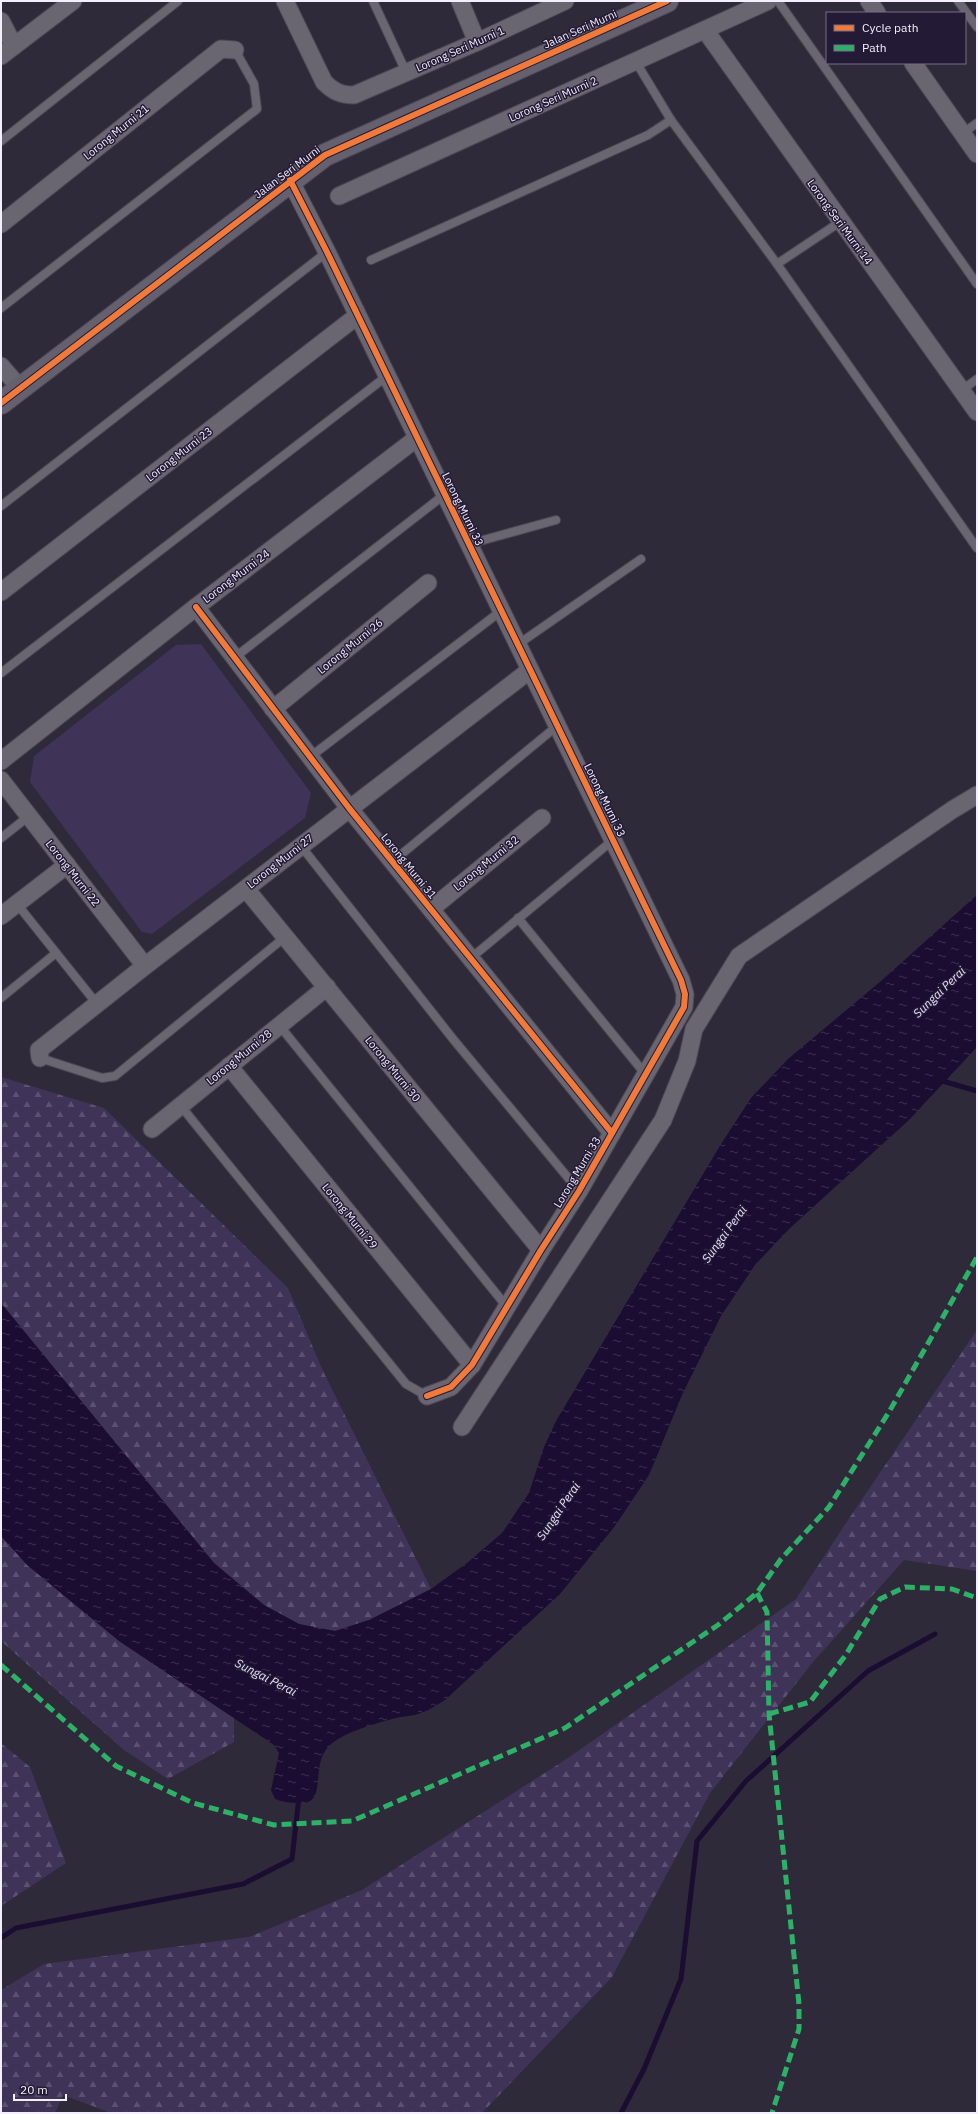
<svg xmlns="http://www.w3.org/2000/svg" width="978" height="2114" font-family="'IBM Plex Sans',sans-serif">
<defs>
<pattern id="forest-firs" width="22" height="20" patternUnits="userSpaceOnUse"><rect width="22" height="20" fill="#3f3358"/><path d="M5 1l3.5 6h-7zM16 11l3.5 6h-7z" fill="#5b5171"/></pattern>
<pattern id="water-ripples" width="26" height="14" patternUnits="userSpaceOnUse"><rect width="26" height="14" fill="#1b0c31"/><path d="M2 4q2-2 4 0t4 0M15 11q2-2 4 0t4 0" fill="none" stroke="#3d3050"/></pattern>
</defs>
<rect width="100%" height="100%" fill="#2f2a39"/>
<g fill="url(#forest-firs)">
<path d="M1 1077 104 1108 288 1288 322 1369 431 1589 369 1620 335 1631 299 1624 264 1605 214 1563 1 1303Z"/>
<path d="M977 1330V1571L904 1560 813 1662 710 1793 612 1977 482 2113H111L63 2095 55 2113H1V1990L44 1964 249 1937 362 1890 565 1760 796 1599 852 1514Z"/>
<path d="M1 1536C68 1609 152 1662 234 1716V1742L168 1779 124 1750 1 1641Z"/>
<path d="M1 1743 30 1767 66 1863 1 1906Z"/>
</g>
<path fill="#3f3358" d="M201 644 311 793 305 818 152 934 142 932 30 782 34 756 176 645Z"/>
<path fill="url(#water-ripples)" d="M977 895V1047L909 1120 789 1229 755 1265 721 1316 682 1395 649 1475 615 1526 560 1594 445 1700C438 1704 431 1709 424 1712 415 1716 405 1716 396 1718 377 1723 343 1732 329 1746 309 1766 329 1805 299 1803 290 1803 283 1802 275 1799L271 1790 279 1753 274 1745 119 1641 27 1565 1 1536V1303L214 1563 264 1605 299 1624 335 1631 369 1620 431 1589 467 1563 502 1533 529 1493 544 1447 556 1421 721 1144 751 1098 788 1059 881 981Z"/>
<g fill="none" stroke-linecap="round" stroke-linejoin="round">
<g stroke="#1b0c31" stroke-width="5">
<path d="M939 1080 977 1091"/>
<path d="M1 1938 16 1928 243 1884 292 1859 299 1797"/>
<path d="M621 2113 644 2069 681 1979 697 1841 746 1781 868 1671 935 1634"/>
</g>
<g stroke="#4c4854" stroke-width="10">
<g id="lane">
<path d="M373 1 406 72"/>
<path d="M778 1 977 284"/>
<path d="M958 1 977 27"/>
<path d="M636 62 671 120 777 264 977 548"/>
<path d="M963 133 977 123"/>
<path d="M1 141 178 1"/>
<path d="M371 260 648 135 671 120"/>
<path d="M777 264 840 222"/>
<path d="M1 308 257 109 254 84 235 50"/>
<path d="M962 390 977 379"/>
<path d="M1 506 327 252"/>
<path d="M469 544 556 520"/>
<path d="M517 645 641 559"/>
<path d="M234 658 444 495"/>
<path d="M1 673 387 376"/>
<path d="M310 757 501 611"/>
<path d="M1 838 29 816"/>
<path d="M301 846 453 1039 579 1191"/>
<path d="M392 862 557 726"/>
<path d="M17 904 97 1004"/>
<path d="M518 918 646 1075"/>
<path d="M471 958 613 840"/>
<path d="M1 998 56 953"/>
<path d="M279 1025 507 1307"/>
<path d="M40 1058 102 1078 115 1076 285 937"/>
<path d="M180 1105 406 1384 427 1396"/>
</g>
</g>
<g stroke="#4c4854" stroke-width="19">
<g id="street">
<path d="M285 1 324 82C333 91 340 95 354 95L477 42 565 1"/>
<path d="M460 1 477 42"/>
<path d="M869 1 877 13"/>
<path d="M1 21 14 46"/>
<path d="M705 30 977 412"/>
<path d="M1 56 73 1"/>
<path d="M913 63 977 154"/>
<path d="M290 180 327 252 681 980 685 994 684 1007 579 1191 541 1250 472 1365 451 1387 427 1396"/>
<path d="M339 196 768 1"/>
<path d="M1 224 221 49 235 50"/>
<path d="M1 366 20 388"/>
<path d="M1 592 357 316"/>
<path d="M196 607 349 808 612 1133"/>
<path d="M273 709 428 583"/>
<path d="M1 761 196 607 417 438"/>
<path d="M1 780 145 966"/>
<path d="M246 889 541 1250"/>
<path d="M431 909 542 818"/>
<path d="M1 916 67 865"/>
<path d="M40 1058 39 1050 145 966 530 670"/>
<path d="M229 1066 472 1365"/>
<path d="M152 1129 327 987"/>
<path d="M462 1427 663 1120 687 1061 694 1029 739 956 952 810 977 795"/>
</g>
</g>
<g stroke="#4c4854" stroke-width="24">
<path id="secondary" d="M1 403 325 155 667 1"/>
</g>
<use href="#lane" stroke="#696571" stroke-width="8"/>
<use href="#street" stroke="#696571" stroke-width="17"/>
<use href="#secondary" stroke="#64606e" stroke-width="22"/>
<g stroke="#2db169" stroke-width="5" stroke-dasharray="10 5" stroke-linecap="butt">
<path d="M757 1593 767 1612 769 1714 799 2004V2029L772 2113"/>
<path d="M1 1665 116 1766 193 1803 274 1825 352 1821 565 1728 718 1625 757 1593 781 1559 829 1507 889 1412 977 1257"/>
<path d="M769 1714 810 1702 845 1656 880 1599 905 1587 952 1589 977 1598"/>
</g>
<g stroke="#231a35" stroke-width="8">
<g id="cycleway">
<path d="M290 180 327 252 681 980 685 994 684 1007 579 1191 541 1250 472 1365 451 1387 427 1396"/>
<path d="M1 403 325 155 667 1"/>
<path d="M196 607 349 808 612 1133"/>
</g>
</g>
<use href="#cycleway" stroke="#f17a3a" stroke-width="6"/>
</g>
<g text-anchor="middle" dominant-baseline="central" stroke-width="3" stroke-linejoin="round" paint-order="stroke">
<g font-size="11" fill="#f3effe" stroke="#231a35">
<text transform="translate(580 29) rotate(-24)">Jalan Seri Murni</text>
<text transform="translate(460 49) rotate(-24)">Lorong Seri Murni 1</text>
<text transform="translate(553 99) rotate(-24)">Lorong Seri Murni 2</text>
<text transform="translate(116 132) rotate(-39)">Lorong Murni 21</text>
<text transform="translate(287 172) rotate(-37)">Jalan Seri Murni</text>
<text transform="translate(840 222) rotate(54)">Lorong Seri Murni 14</text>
<text transform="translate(179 454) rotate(-38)">Lorong Murni 23</text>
<text transform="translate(463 509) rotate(64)">Lorong Murni 33</text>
<text transform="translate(236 576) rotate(-37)">Lorong Murni 24</text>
<text transform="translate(350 646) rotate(-39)">Lorong Murni 26</text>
<text transform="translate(605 800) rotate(64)">Lorong Murni 33</text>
<text transform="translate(280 861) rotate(-38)">Lorong Murni 27</text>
<text transform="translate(486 863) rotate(-39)">Lorong Murni 32</text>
<text transform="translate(409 866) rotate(51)">Lorong Murni 31</text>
<text transform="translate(73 873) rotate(52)">Lorong Murni 22</text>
<text transform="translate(239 1057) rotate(-39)">Lorong Murni 28</text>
<text transform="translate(393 1069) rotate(51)">Lorong Murni 30</text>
<text transform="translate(577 1172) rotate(-59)">Lorong Murni 33</text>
<text transform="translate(350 1216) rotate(51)">Lorong Murni 29</text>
</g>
<g font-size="12" font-style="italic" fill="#e7defc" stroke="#231a35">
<text transform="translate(939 992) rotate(-44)">Sungai Perai</text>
<text transform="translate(724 1234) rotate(-54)">Sungai Perai</text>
<text transform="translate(558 1511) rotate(-56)">Sungai Perai</text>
<text transform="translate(266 1677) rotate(27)">Sungai Perai</text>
</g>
</g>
<rect width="978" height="2114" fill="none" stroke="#f3effe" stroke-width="4"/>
<rect x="826" y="12" width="140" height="52" fill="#231a35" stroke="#766f85"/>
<rect x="834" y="25" width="20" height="6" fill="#f17a3a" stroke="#766f85"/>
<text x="862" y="32" font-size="12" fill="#f3effe">Cycle path</text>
<rect x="834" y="45" width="20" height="6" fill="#2db169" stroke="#766f85"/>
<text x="862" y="52" font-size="12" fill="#f3effe">Path</text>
<path d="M14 2094v6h52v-6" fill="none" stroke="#f3effe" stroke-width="2"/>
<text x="20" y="2094" font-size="12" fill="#f3effe" stroke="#231a35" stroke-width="3" paint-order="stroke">20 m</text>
</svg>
